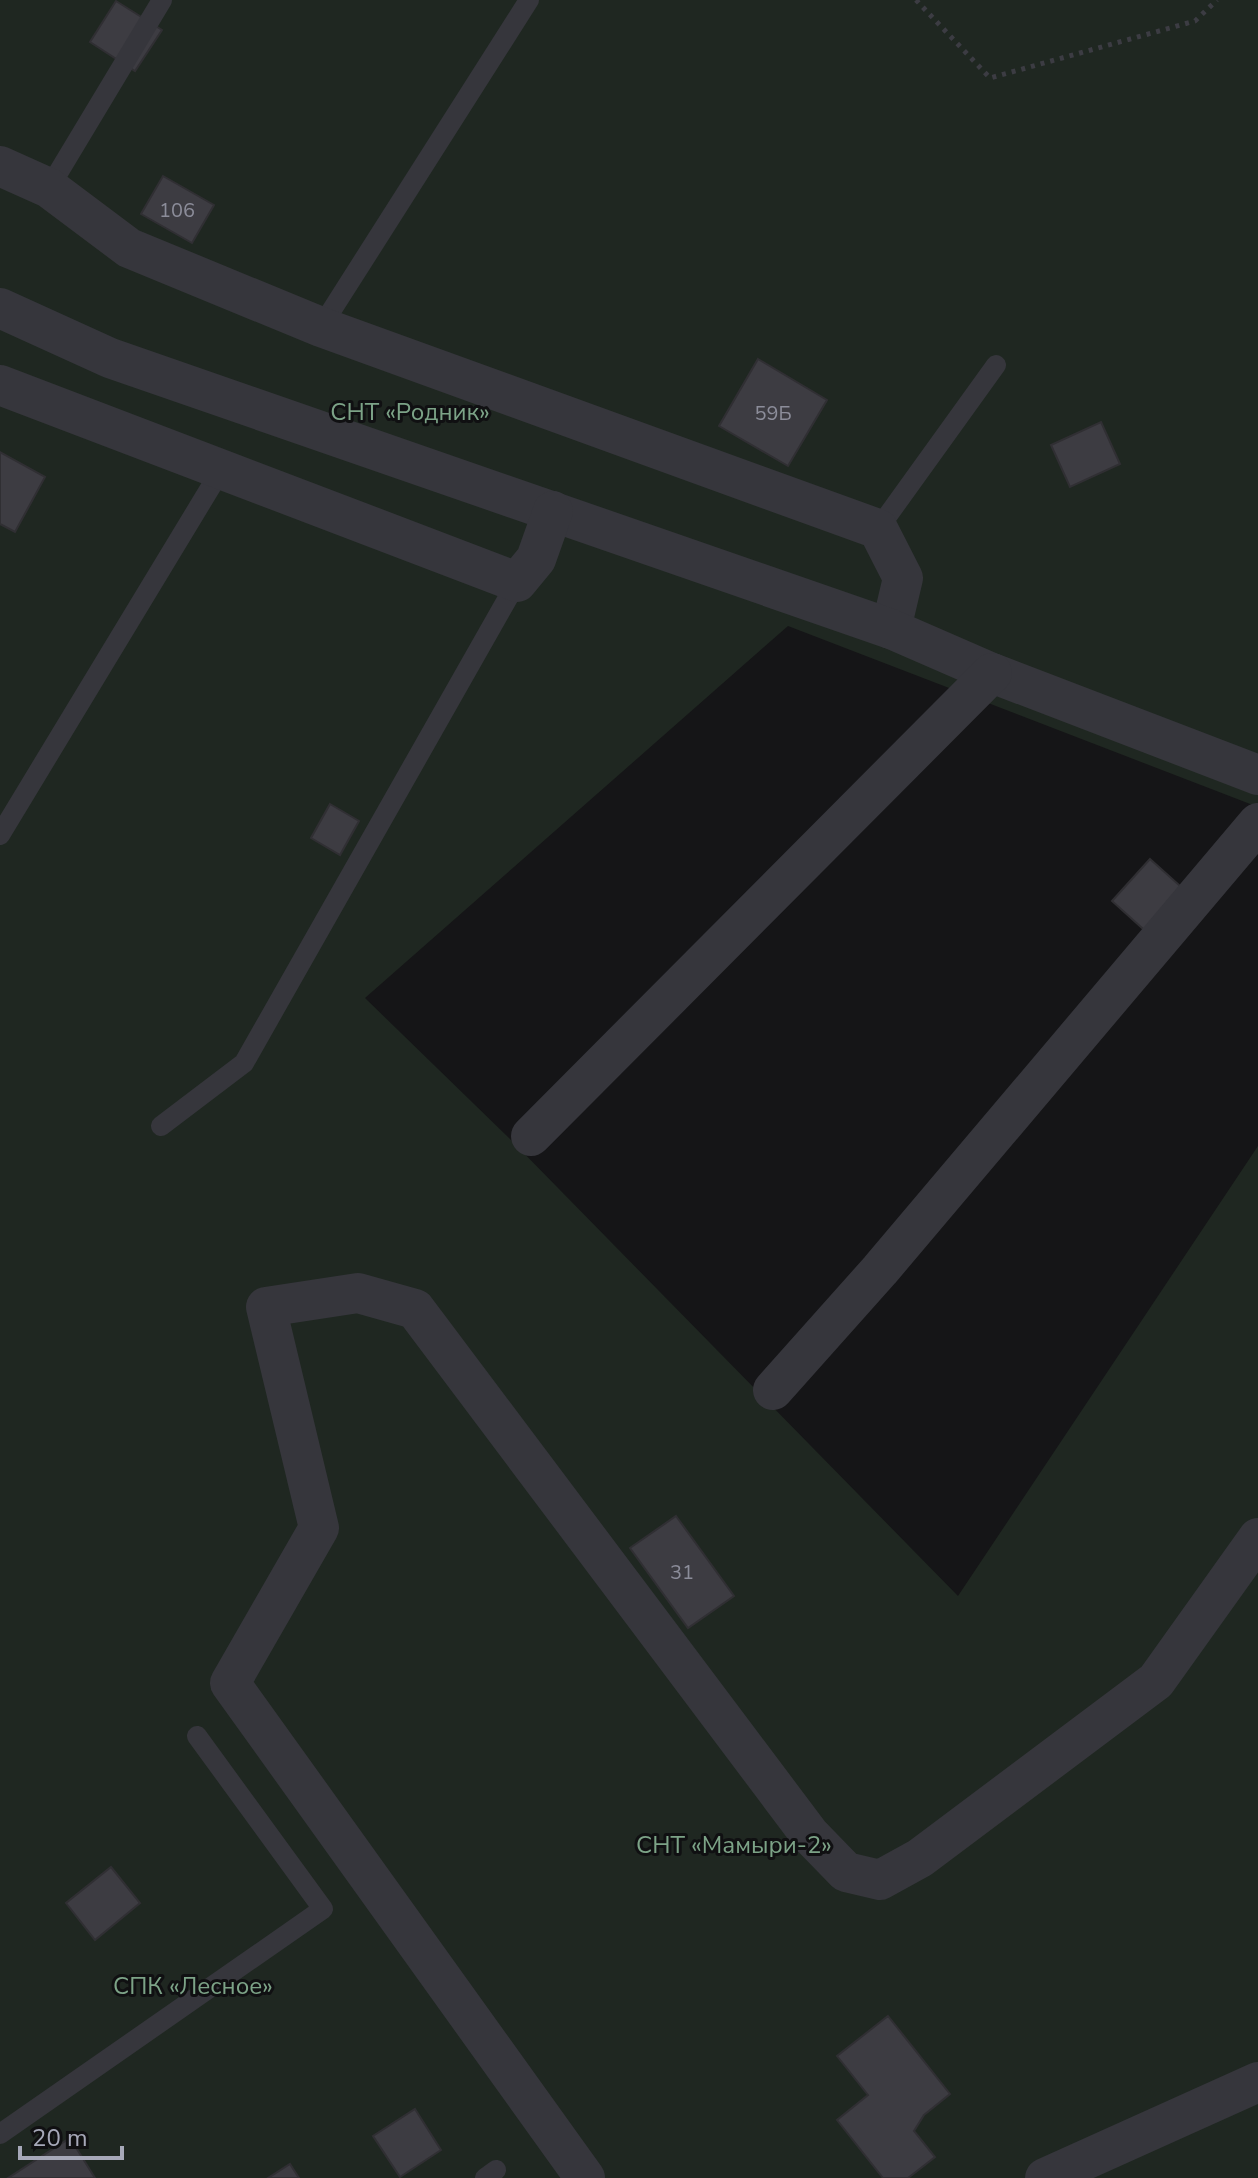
<svg xmlns="http://www.w3.org/2000/svg" width="1258" height="2178" font-family="'Nunito Sans',sans-serif">
<rect width="100%" height="100%" fill="#151517"/>
<path fill="#1f2721" d="M0 0H1258V807L788 626 365 998 509 1138 958 1596 1258 1146V2178H0Z"/>
<g fill="#3d3c42" stroke="#302f33" stroke-width="2">
<path d="M116 1 162 30 135 71 90 42Z"/>
<path d="M163 176 214 205 192 243 141 214Z"/>
<path d="M758 359 827 400 788 466 719 426Z"/>
<path d="M1101 422 1120 464 1070 487 1051 445Z"/>
<path d="M0 452 45 477 15 532 0 524Z"/>
<path d="M330 804 359 821 340 855 311 838Z"/>
<path d="M1150 859 1189 894 1151 936 1112 901Z"/>
<path d="M676 1516 734 1596 688 1628 630 1548Z"/>
<path d="M111 1867 140 1903 95 1940 66 1903Z"/>
<path d="M888 2016 950 2094 924 2115 914 2131 935 2157 908 2178H883L837 2120 868 2095 837 2056Z"/>
<path d="M415 2109 441 2150 400 2177 373 2136Z"/>
<path d="M70 2138 95 2178H8Z"/>
<path d="M290 2164 299 2178H268Z"/>
</g>
<g fill="none" stroke-linecap="round" stroke-linejoin="round">
<path stroke="#3c3c43" stroke-width="5" stroke-dasharray="4 6" stroke-linecap="butt" d="M916 0 990 78 1195 21 1217 0"/>
<g stroke="#36363c" stroke-width="20">
<path d="M49 188 162 0"/>
<path d="M321 327 529 0"/>
<path d="M878 529 996 365"/>
<path d="M0 835 221 470"/>
<path d="M161 1126 244 1063 517 582"/>
<path d="M0 2134 323 1909 197 1736"/>
<path d="M485 2178 496 2170"/>
</g>
<g stroke="#36363c" stroke-width="40">
<path d="M0 166 49 188 129 248 321 327 878 529 903 578 891 629"/>
<path d="M0 308 110 358 891 629 992 673 1258 775"/>
<path d="M0 385 517 582 536 559 553 511"/>
<path d="M531 1136 992 673"/>
<path d="M773 1390 880 1270 1258 823"/>
<path d="M585 2178 230 1683 319 1528 266 1307 358 1293 415 1309 810 1835 846 1872 880 1880 920 1858 1156 1681 1258 1538"/>
<path d="M1045 2178 1258 2082"/>
</g>
</g>
<g text-anchor="middle" dominant-baseline="central" stroke-width="6" stroke-linejoin="round" paint-order="stroke">
<g font-size="20" fill="#8c8d9a">
<text x="177" y="210">106</text>
<text x="773" y="413">59Б</text>
<text x="682" y="1572">31</text>
</g>
<g font-size="24" fill="#7ca387" stroke="#101012">
<text x="410" y="412">СНТ «Родник»</text>
<text x="734" y="1845">СНТ «Мамыри-2»</text>
<text x="193" y="1986">СПК «Лесное»</text>
</g>
</g>
<path d="M20 2146v12h102v-12" fill="none" stroke="#a6a8b8" stroke-width="4"/>
<text x="32" y="2146" font-size="24" fill="#a6a8b8" stroke="#101012" stroke-width="6" paint-order="stroke">20 m</text>
</svg>
